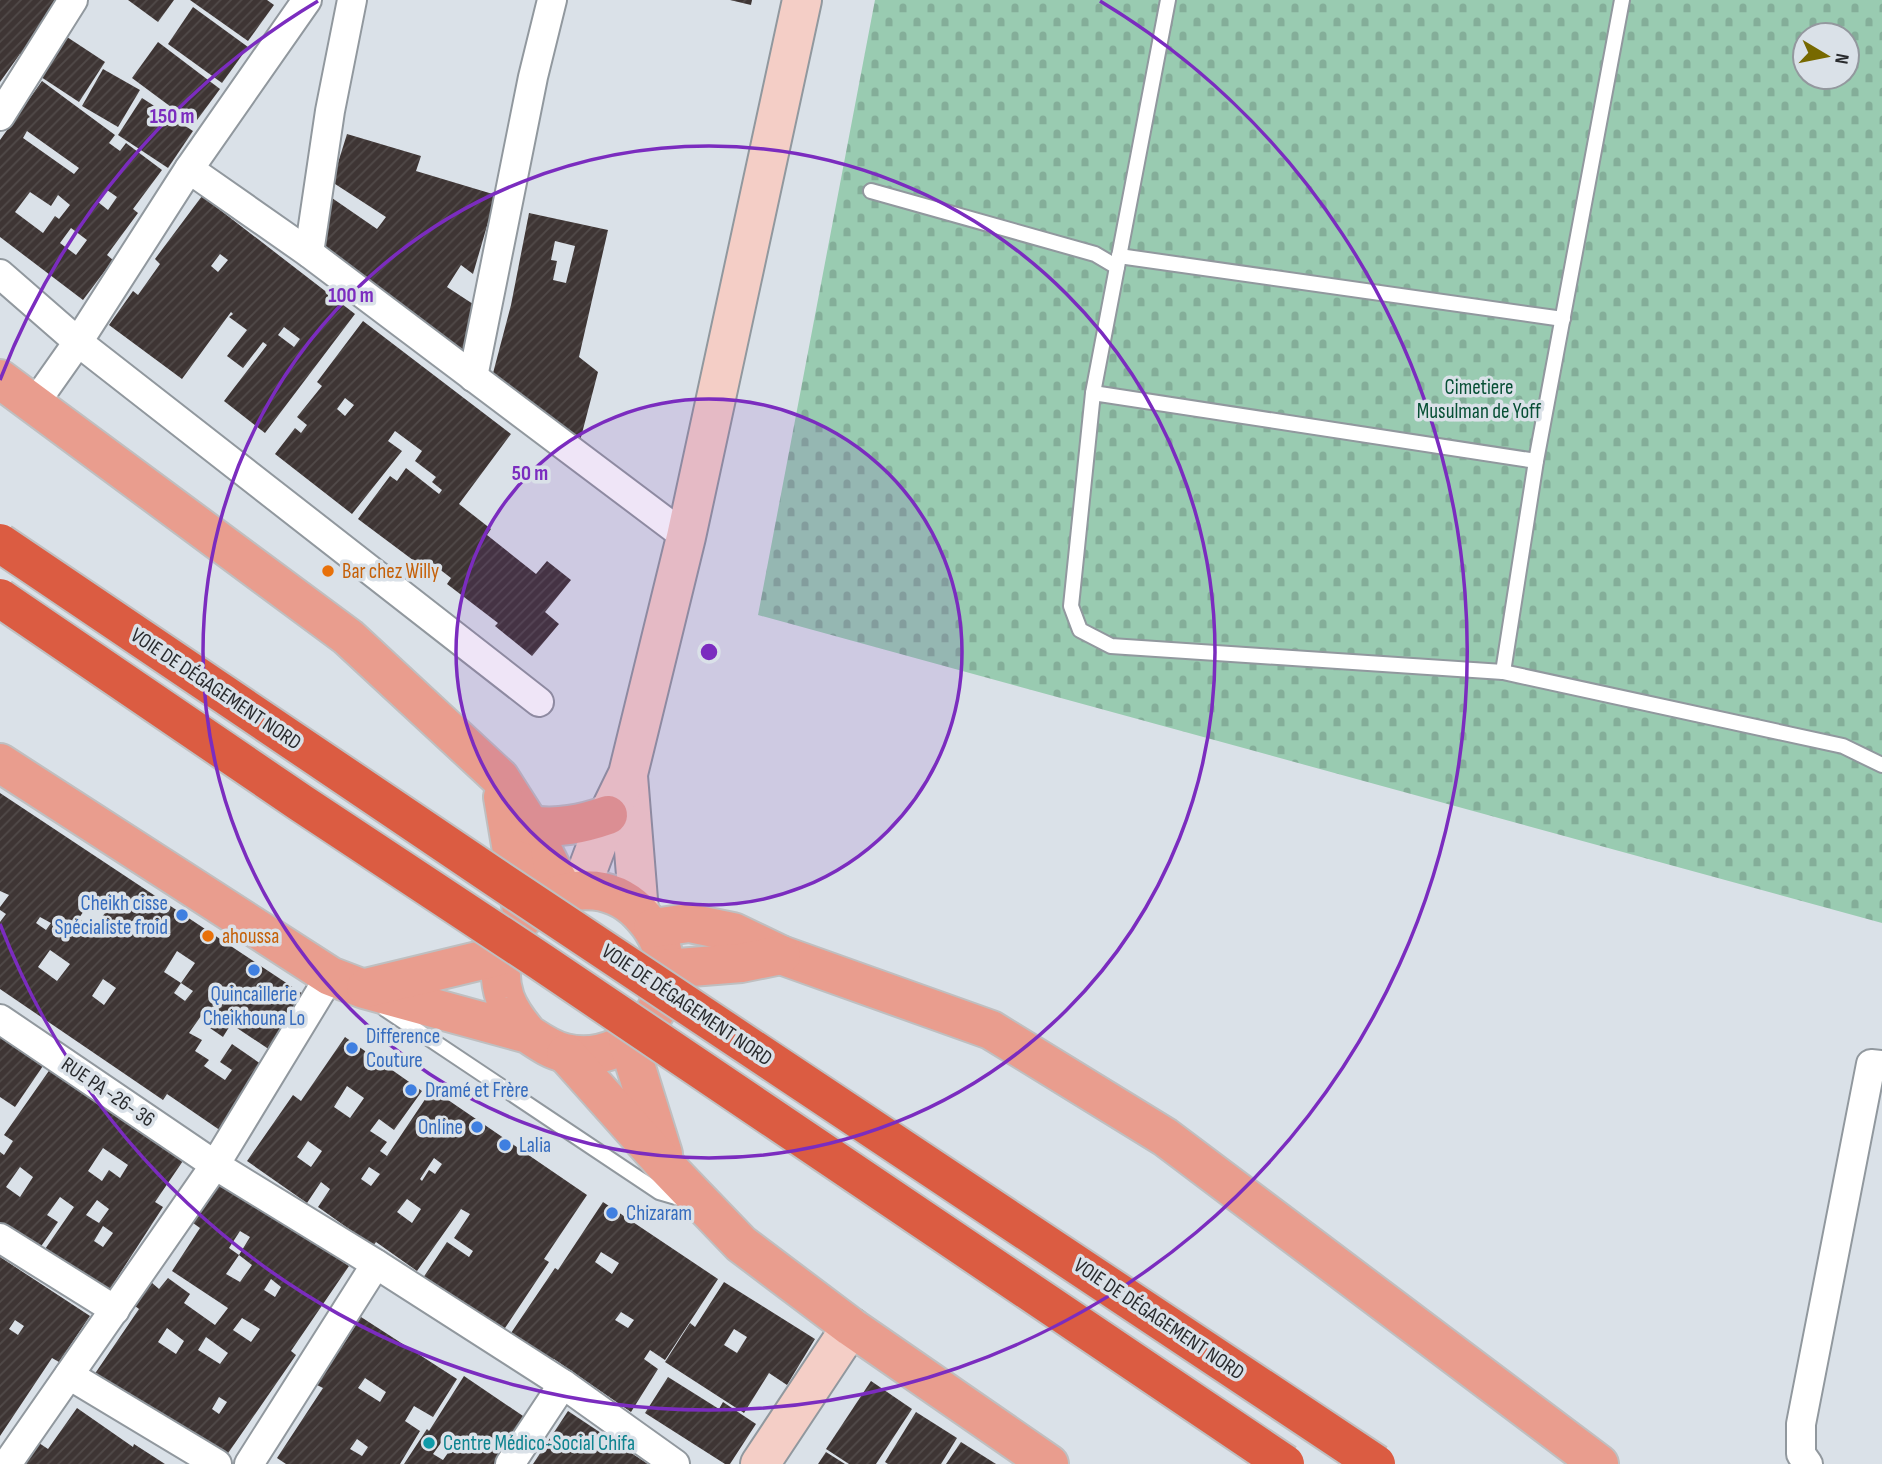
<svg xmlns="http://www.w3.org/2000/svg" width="1882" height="1464" font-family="'Sofia Sans Condensed',sans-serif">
<defs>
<pattern id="cemetery-stones" width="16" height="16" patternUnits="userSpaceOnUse" patternTransform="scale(1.75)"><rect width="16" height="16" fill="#99cbb1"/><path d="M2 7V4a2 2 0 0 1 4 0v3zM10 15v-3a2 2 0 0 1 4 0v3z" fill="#84ae99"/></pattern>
<pattern id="building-hatch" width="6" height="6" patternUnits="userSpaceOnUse" patternTransform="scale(1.75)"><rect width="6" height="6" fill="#3e3534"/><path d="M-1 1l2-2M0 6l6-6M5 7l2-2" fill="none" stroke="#514a49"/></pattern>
</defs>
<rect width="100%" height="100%" fill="#dae1e8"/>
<path fill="url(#cemetery-stones)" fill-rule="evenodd" d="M875 0H1882V923L758 615ZM1805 35H1847V77H1805Z"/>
<g fill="url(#building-hatch)" fill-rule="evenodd">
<path d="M0 0H60L24 57 20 54 0 82Z"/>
<path d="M128 0H174L158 22Z"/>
<path d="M190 0H267L274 5 248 41Z"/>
<path d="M730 0H752L751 5Z"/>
<path d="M193 7 248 47 222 83 168 44Z"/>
<path d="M64 35 105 62 79 102 38 75Z"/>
<path d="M158 42 220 89 194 124 132 78Z"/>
<path d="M103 69 140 90 118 127 82 106Z"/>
<path d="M42 81 115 135 109 143 120 151 126 143 162 170 133 209 138 213 107 255 113 260 83 300 0 237V140ZM27 131 79 168 74 174 23 138ZM107 190 117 197 108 210 98 202ZM30 192 51 206 58 195 70 205 59 219 55 216 43 233 15 212ZM71 228 87 240 76 255 60 243Z"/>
<path d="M142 98 193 131 168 168 118 135Z"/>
<path d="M347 134 421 156 416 171 496 195 473 274 461 265 447 287 473 304 462 354 322 245 332 198 377 229 386 217 332 182Z"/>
<path d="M202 196 355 314 265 433 224 401 267 345 263 342 243 368 227 356 247 330 229 317 233 314 231 312 182 379 109 325 133 291 138 295 160 264 155 259ZM220 254 228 260 218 272 211 266ZM284 327 300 339 294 347 278 335Z"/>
<path d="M529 213 608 230 579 357 598 372 580 441 492 377 511 305ZM555 241 575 246 566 283 553 280 557 261 551 260Z"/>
<path d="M363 321 511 434 459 504 491 529 487 535 536 574 547 561 571 580 545 612 559 624 532 656 495 626 498 623 447 584 451 578 438 568 433 575 358 519 390 476 397 481 406 468 439 494 442 490 432 482 436 477 415 461 422 451 395 431 388 441 402 451 352 514 275 454 295 428 301 433 307 425 297 417 322 386 317 382ZM345 398 354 405 345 416 337 409Z"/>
<path d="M0 793 312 1000 276 1054 231 1024 223 1037 207 1026 209 1022 201 1016 189 1033 202 1040 195 1051 209 1060 204 1066 225 1080 232 1070 220 1062 232 1044 271 1071 227 1135 167 1094 163 1100 0 989V922L6 914 0 910V907L9 895 0 891ZM90 902 105 913 93 929 79 918ZM40 917 51 923 46 930 36 923ZM50 950 70 964 57 981 38 967ZM177 951 195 963 181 983 193 991 185 1001 174 993 181 983 164 972ZM103 979 116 988 104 1005 92 996Z"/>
<path d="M0 1030 45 1063 15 1107 0 1097Z"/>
<path d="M345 1037 422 1091 394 1130 379 1119 370 1131 387 1142 380 1151 387 1156 432 1089 587 1195 544 1259 549 1262 503 1331 423 1278 447 1242 469 1257 473 1251 454 1238 470 1214 461 1209 417 1271 376 1242 373 1246 318 1207 330 1189 321 1182 307 1203 247 1161 293 1095 301 1101ZM347 1086 364 1098 350 1118 334 1107ZM308 1141 322 1151 311 1167 297 1157ZM434 1158 442 1164 435 1174 429 1170 422 1181 420 1179ZM369 1167 380 1174 371 1186 361 1179ZM407 1199 421 1209 412 1223 397 1212Z"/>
<path d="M53 1065 185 1158 155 1202 163 1207 106 1295 43 1252 74 1207 60 1197 47 1215 58 1222 37 1252 0 1228V1152L4 1155 13 1141 4 1135ZM103 1148 128 1165 120 1178 109 1170 102 1181 88 1171ZM20 1167 33 1177 20 1197 6 1187ZM97 1200 109 1209 99 1223 86 1215ZM103 1226 113 1233 103 1247 94 1241Z"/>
<path d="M217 1179 286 1226 288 1223 349 1266 291 1351 296 1355 224 1459 94 1375 139 1309 135 1306 151 1282 159 1289 168 1278 190 1294 184 1303 215 1325 228 1308 172 1271 200 1228 189 1220ZM240 1231 250 1237 239 1255 252 1265 240 1282 226 1274 239 1255 229 1248ZM271 1279 281 1287 275 1297 264 1290ZM242 1318 260 1329 251 1342 233 1330ZM167 1328 184 1341 176 1354 158 1342ZM206 1337 228 1353 220 1364 198 1350ZM219 1397 227 1402 219 1414 212 1409Z"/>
<path d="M603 1202 718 1279 665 1360 650 1350 644 1359 658 1369 631 1412 554 1359 550 1364 509 1336 555 1268 558 1270ZM601 1252 619 1263 612 1274 595 1262ZM621 1312 634 1320 628 1328 615 1320Z"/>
<path d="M0 1257 90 1316 59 1362 52 1358 0 1436ZM15 1320 24 1326 18 1335 9 1329Z"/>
<path d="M724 1282 815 1339 787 1385 769 1373 744 1413 665 1362 690 1323 695 1327ZM734 1329 747 1337 737 1353 724 1345Z"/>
<path d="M361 1317 457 1379 433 1417 414 1406 405 1421 420 1431 400 1464H286L277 1458 323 1388 317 1385ZM365 1378 386 1392 380 1402 358 1388ZM357 1439 368 1447 362 1456 350 1449Z"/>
<path d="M464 1376 526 1418 496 1464H404L427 1429 429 1431ZM443 1440 452 1447 443 1460 433 1454Z"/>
<path d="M668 1377 719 1409 723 1402 756 1424 730 1464H725L645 1413Z"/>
<path d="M871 1381 912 1409 876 1464H849L826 1449Z"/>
<path d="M77 1408 133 1447 134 1444 165 1464H20L36 1441 48 1449Z"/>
<path d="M568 1411 613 1441 648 1464H533Z"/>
<path d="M916 1412 957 1438 941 1464H888L885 1462Z"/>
<path d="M961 1442 996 1464H946Z"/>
<path d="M826 1452 845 1464H818Z"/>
</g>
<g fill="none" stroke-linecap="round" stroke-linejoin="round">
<g stroke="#91989e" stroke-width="18">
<g id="lane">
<path d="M1168 0 1093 393 1071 606 1080 630 1111 646 1503 672 1843 746 1882 765"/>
<path d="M871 191 1095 254 1117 267"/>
<path d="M1119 256 1563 319"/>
<path d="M1093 393 1536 461"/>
<path d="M1503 672 1536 461 1622 0"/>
<path d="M385 1009 659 1192 683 1199"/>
</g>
</g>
<g stroke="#91989e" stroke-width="32">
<g id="street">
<path d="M0 116 73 0"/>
<path d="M189 169 309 253 686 537"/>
<path d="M309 253 330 111 352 0"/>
<path d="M0 274 78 342 539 702"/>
<path d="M473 377 533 77 552 0"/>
<path d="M35 403 78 342 189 169 307 0"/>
<path d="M0 1019 215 1165 376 1264 563 1384 675 1464"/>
<path d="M0 1238 115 1310"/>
<path d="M69 1375 217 1464"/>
<path d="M7 1464 215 1165 330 976"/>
<path d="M249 1464 376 1264"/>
<path d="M510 1464 563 1384"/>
<path d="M1808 1464 1801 1454V1424L1871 1064 1882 1065"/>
</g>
</g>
<g stroke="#91989e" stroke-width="42">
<g id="secondary">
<path d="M628 776 639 912"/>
<path d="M580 890 608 815 628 774 686 537 802 0"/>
<path d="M760 1464 851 1327"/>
</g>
</g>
<g stroke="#bfbfc0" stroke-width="42">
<g id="primary">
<path d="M0 379 348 637 500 778 530 825 564 893"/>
<path d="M0 763 330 976 364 989 528 1034C540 1042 551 1050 565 1053 612 1065 660 1029 665 981 667 957 660 936 644 918 588 851 478 916 505 998 510 1012 519 1023 528 1034"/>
<path d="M503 797 523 917"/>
<path d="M530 825C558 829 582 824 608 815"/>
<path d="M653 928 689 923 733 932 781 955 991 1030 1165 1137 1599 1464"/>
<path d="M666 969 741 963 781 955"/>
<path d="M366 988 503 955"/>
<path d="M628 1042 663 1154"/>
<path d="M566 1054 666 1166 741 1244 851 1327 1049 1464"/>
</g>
</g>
<use href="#lane" stroke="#fff" stroke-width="14"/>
<use href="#street" stroke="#fff" stroke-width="28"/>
<use href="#secondary" stroke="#f4cec6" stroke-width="38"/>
<use href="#primary" stroke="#e99d8e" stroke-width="38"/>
<g stroke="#bfbfc0" stroke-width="42" stroke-linecap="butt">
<g id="highway-bridge">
<path d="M0 543 493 876 1376 1464"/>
<path d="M0 598 301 803 540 961 1285 1464"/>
</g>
</g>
<use href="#highway-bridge" stroke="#db5c42" stroke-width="38"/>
</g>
<circle cx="709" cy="652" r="253" fill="#7b2cbf" fill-opacity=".12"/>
<g fill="none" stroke="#7b2cbf" stroke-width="3.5">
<circle cx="709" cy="652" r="253"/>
<circle cx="709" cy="652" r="506"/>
<path d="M0 380A759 759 0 0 1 318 1M1100 1A759 759 0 1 1 0 924"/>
</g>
<g fill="#e8710a" stroke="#dae1e8" stroke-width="2.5">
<circle cx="328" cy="571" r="7"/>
<circle cx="208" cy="936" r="7"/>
</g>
<g fill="#3f7fe0" stroke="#dae1e8" stroke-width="2.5">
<circle cx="182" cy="915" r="7"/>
<circle cx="254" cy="970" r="7"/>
<circle cx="352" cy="1048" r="7"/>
<circle cx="411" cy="1090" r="7"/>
<circle cx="477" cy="1127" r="7"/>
<circle cx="505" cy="1145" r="7"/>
<circle cx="612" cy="1213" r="7"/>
</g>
<circle fill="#0f9aa8" stroke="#dae1e8" stroke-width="2.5" cx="429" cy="1443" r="7"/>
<g text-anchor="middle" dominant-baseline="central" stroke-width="7" stroke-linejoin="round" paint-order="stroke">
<g font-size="21" fill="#074f35" stroke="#dae1e8">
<text x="1479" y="387">Cimetiere<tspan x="1479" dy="24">Musulman de Yoff</tspan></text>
</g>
<g font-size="21" fill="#c56008" stroke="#dae1e8" text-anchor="start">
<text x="342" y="571">Bar chez Willy</text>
<text x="222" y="936">ahoussa</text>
</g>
<g font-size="21" fill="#292b2e" stroke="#dae1e8">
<text transform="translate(216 689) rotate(34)">VOIE DE DÉGAGEMENT NORD</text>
<text transform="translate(687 1005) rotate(34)">VOIE DE DÉGAGEMENT NORD</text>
<text transform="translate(108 1092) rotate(34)">RUE PA -26- 36</text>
<text transform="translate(1159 1319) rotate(34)">VOIE DE DÉGAGEMENT NORD</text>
</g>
<g font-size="21" fill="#366cbe" stroke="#dae1e8" text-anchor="start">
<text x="168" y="903" text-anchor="end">Cheikh cisse<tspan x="168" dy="24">Spécialiste froid</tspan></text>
<text x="254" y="994" text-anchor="middle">Quincaillerie<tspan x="254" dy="24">Cheikhouna Lo</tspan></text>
<text x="366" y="1036">Difference<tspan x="366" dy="24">Couture</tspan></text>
<text x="425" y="1090">Dramé et Frère</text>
<text x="463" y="1127" text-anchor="end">Online</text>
<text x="519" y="1145">Lalia</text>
<text x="626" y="1213">Chizaram</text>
</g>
<g font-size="21" fill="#0d838f" stroke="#dae1e8" text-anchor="start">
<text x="443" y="1443">Centre Médico-Social Chifa</text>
</g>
</g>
<circle cx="709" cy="652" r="10" fill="#7b2cbf" stroke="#dae1e8" stroke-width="3.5"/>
<g font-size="21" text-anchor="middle" font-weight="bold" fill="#7b2cbf" stroke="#dae1e8" stroke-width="7" stroke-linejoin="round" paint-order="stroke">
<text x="172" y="123">150 m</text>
<text x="351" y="302">100 m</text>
<text x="530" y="480">50 m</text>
</g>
<g transform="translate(1826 56) rotate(100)"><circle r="33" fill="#dae1e8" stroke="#93989e" stroke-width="2"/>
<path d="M0-5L12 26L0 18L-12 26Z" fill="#776900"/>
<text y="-10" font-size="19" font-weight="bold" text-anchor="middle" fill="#292b2e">N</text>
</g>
</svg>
